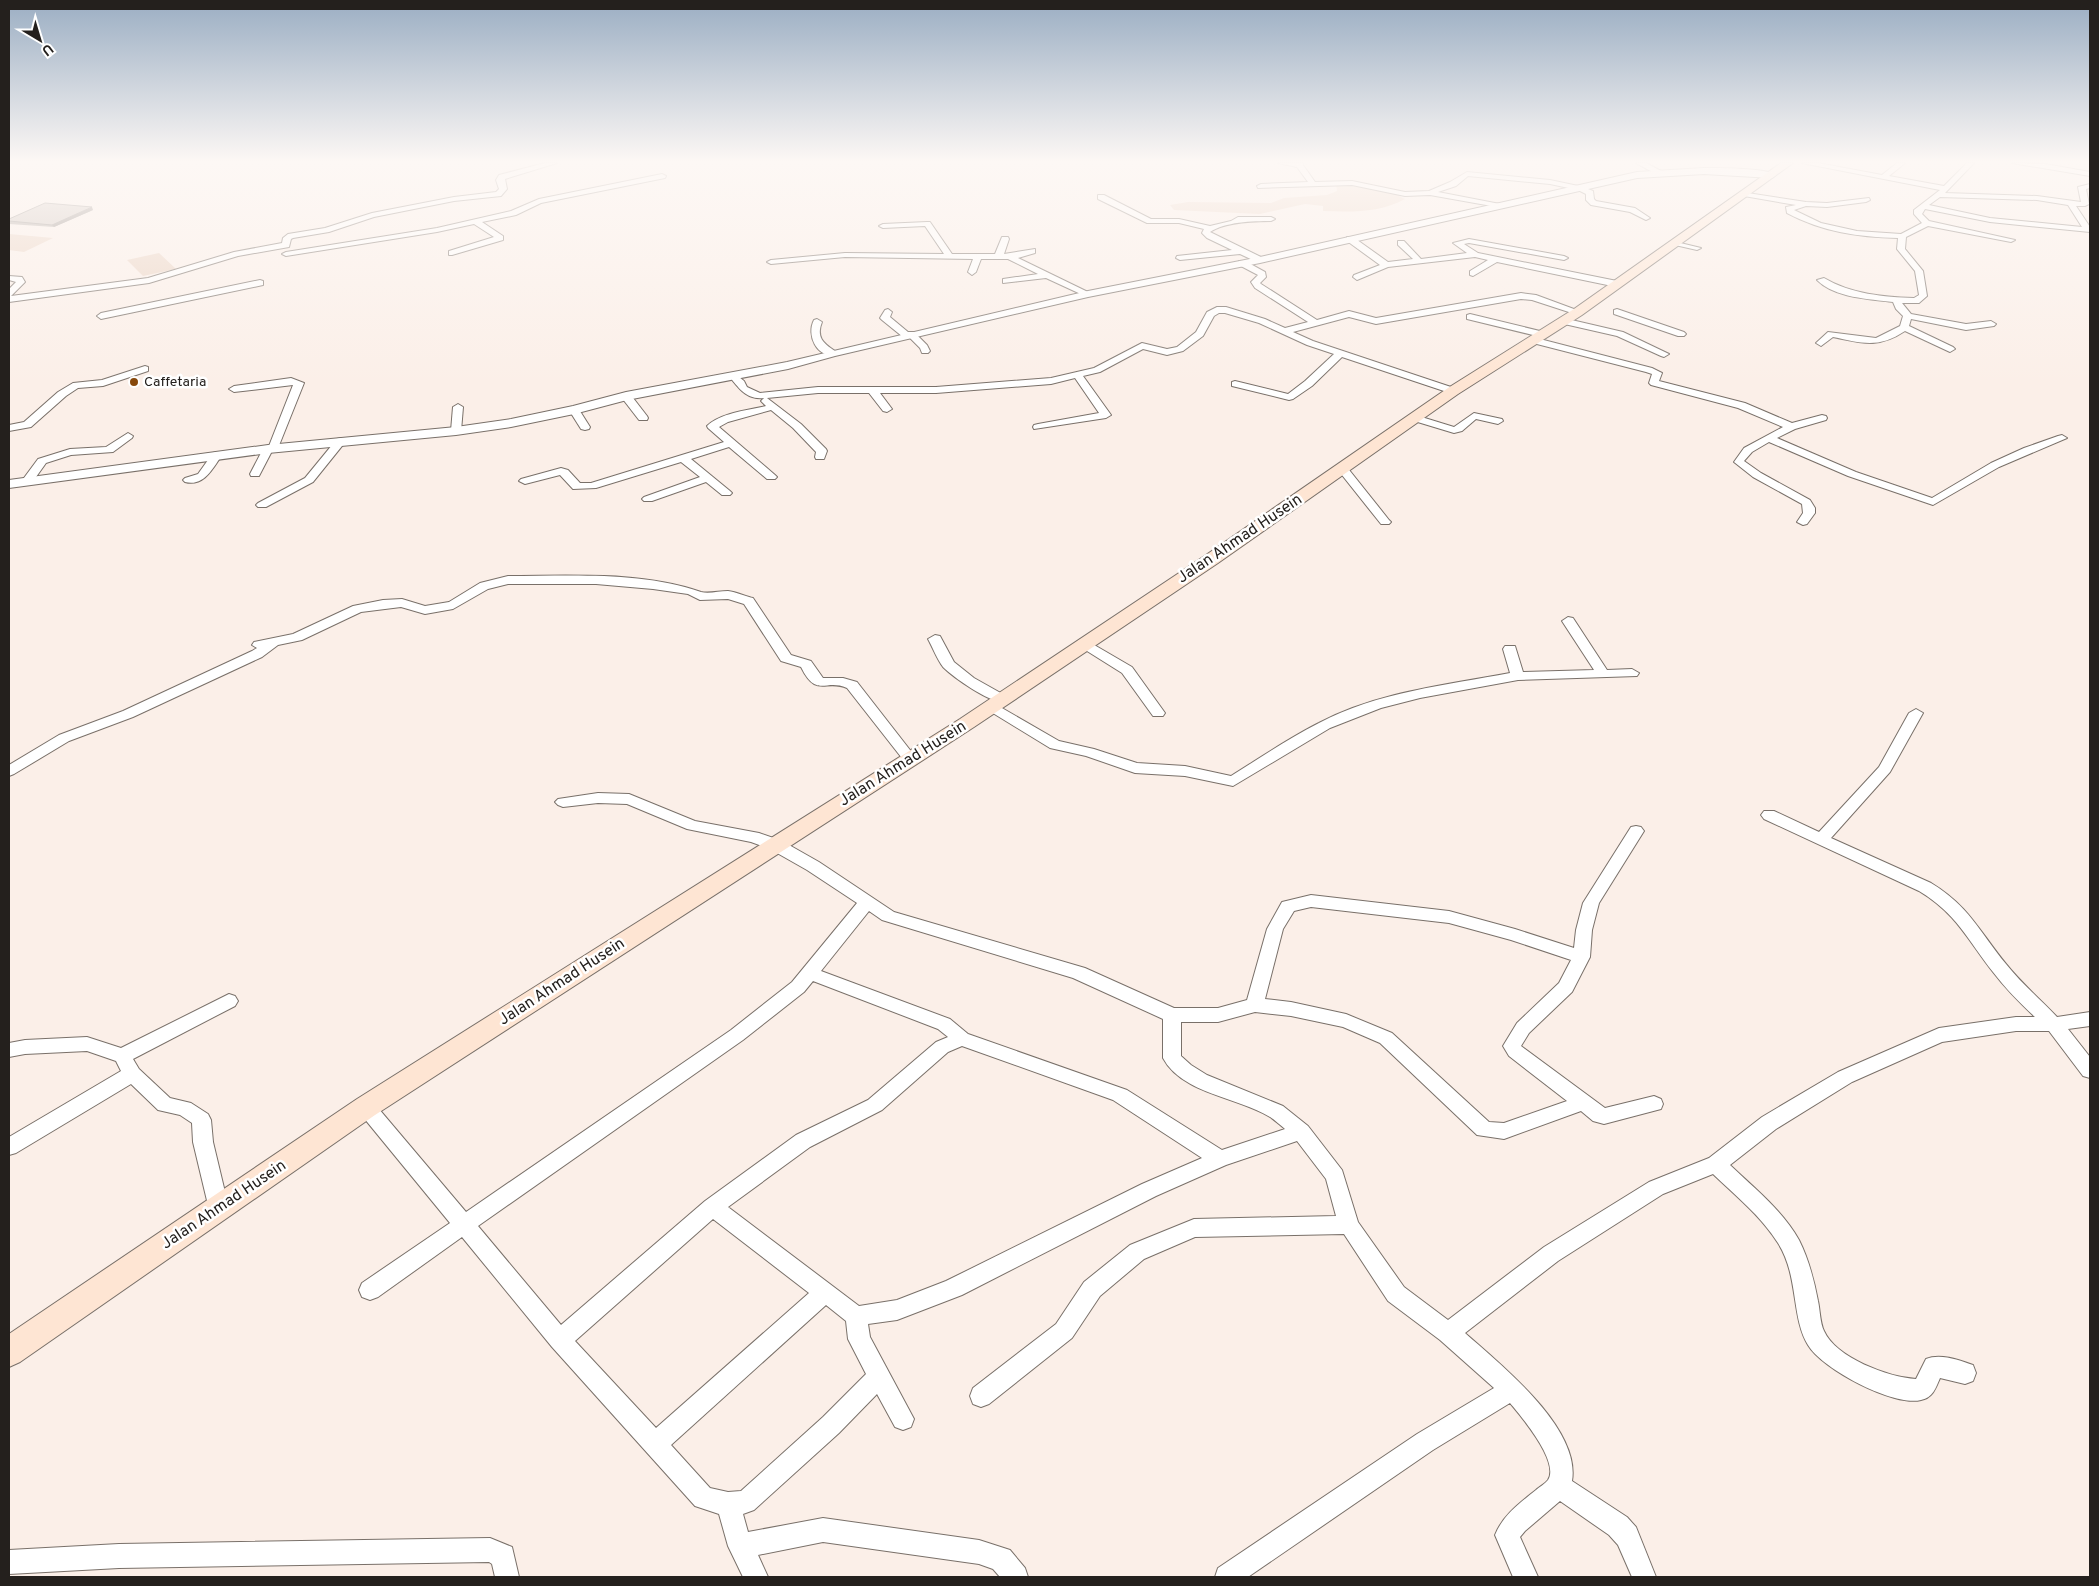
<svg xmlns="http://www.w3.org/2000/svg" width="2099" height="1586" font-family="Overpass,sans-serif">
<rect width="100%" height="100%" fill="#fbefe8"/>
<g fill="#ebd4c4">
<path d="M1336 184C1360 188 1384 187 1405 199 1380 213 1351 212 1323 211V206L1305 204 1260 214 1174 210 1170 205 1188 202 1271 203 1284 198 1327 195 1337 191Z"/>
<path d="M9 234 53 238 24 252 9 250Z"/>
<path d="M159 253 176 269 143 276 127 260Z"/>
</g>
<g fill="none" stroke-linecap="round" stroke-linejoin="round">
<g stroke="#797069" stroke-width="2">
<g id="minor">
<path d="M545 163H557L505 179 507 189 501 196 454 201 374 217 329 232 293 238 291 239 289 247 238 256 149 283 9 302V289L16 282 9 280V276L22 277 25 282 11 296 148 278 234 252 282 243 283 238 288 234 325 228 372 213 454 197 496 192 499 189 496 180 499 175Z"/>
<path d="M1278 163H1303V165L1315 182 1352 181 1405 192 1429 191 1450 182 1467 172 1550 180 1583 187 1593 191 1594 199 1596 201 1635 208 1650 218 1646 220 1630 212 1591 205 1586 200V194L1578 190 1550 184 1468 176 1456 186 1438 192 1500 204H1503V208L1430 195 1405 196 1352 185 1258 188 1257 186 1261 184 1308 182 1297 167Z"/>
<path d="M1636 163H1646L1663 172 1656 174Z"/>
<path d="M1802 163H1818L1882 175 1897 163H1905L1889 176 1944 186 1967 163H1974L1945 193 2037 196 2081 202 2078 187 2090 184V188L2086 189 2089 204 2085 206H2076L2090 227V232L1990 222 1925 209 1922 214 1929 221 2015 240 2011 242 1928 226 1906 237 1905 249 1923 271 1927 296 1919 303H1902L1911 314 1966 324 1991 321 1996 324 1994 326 1966 330 1911 319 1909 326 1953 347 1955 349 1950 352 1905 331C1878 349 1862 343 1833 337L1821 346 1816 343 1828 332 1876 338 1900 326 1903 316 1896 309 1893 302C1869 299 1835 298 1817 280L1824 278C1851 294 1884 297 1914 298L1919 295 1915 271 1897 249 1898 238C1858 237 1823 232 1787 213L1786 207 1796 205 1744 196 1740 194 1741 192 1806 202 1827 203 1869 198 1870 200 1866 202 1827 207 1806 206 1794 210 1821 223 1857 231 1901 234 1922 223 1914 214V210L1940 190ZM1940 197 2037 200 2068 205 2082 227 1990 218 1929 205Z"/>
<path d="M2012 163 2045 164 2090 172V176Z"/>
<path d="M662 174 666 176 665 178 541 203 516 215 482 222 503 236V240L452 255H449V251L494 237 474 224 437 232 286 256 282 254 286 252 437 228 511 211 539 199Z"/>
<path d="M1098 195H1104L1151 219H1179L1210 226 1231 221 1238 217H1271L1275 219 1271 221C1252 221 1225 222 1210 232L1263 258V262H1257L1240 254 1180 260 1176 258 1177 256 1232 250 1207 238 1202 233 1204 229 1179 223H1147L1098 199Z"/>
<path d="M927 222H930L952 254H995L1002 237H1008L1009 239 1004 254 1035 249V253L1018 258 1092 294 1085 296 1046 278 1003 283V279L1038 274 1008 259H981L976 272 972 275 968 272 973 259 845 257 771 264 767 262 771 260 845 253 944 254 925 226 883 228 879 226 883 224Z"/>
<path d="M1347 237H1353L1388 262 1413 259 1398 245V241H1404L1421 259 1467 253 1453 243 1469 239 1564 256 1568 258 1564 260 1469 243 1464 244 1478 253 1617 281 1621 284 1617 287 1497 262 1473 276 1470 275V271L1488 260 1475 257 1388 267 1357 280 1353 277 1354 275 1380 265 1347 241Z"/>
<path d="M1672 241 1701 248 1697 250 1675 245H1672Z"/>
<path d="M1239 261H1245L1265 272 1266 277 1260 283 1261 284 1317 320 1349 311 1376 318 1521 293 1536 295 1582 312 1578 315 1532 300 1521 299 1376 324 1349 317 1293 332 1313 341 1457 389V393L1453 394 1342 357 1312 386 1293 399 1289 400 1232 386V382L1235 381 1288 394 1305 381 1334 354 1307 345 1259 323 1225 313H1219L1214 316 1203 336 1183 351 1167 355 1143 349 1100 372 1083 376 1111 415 1106 418 1034 429 1033 427 1034 425 1038 424 1099 413 1075 378 1051 384 936 393H880L892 409 887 412 883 411 869 393H818L767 398 801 424 826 449 827 451 824 459H816L815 457 816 452 793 428 771 410 728 422 719 427 775 475 777 477 775 479H767L729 447 691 459 730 491 732 493 730 495H722L706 482 652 501H644L642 499 644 497 700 477 681 462 596 488 573 489 560 475 525 484 519 481 521 479 561 468 568 470 580 483H591L724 442 708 428 707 426C720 413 748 410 766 406L761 401 764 398C746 400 739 388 729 376L734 373 744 381 747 387 760 393 818 387H936L1051 378 1094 368 1142 343 1167 349 1177 347 1196 332 1207 312 1217 307H1226L1265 319 1285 328 1308 322 1255 288 1251 282 1258 275 1239 265Z"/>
<path d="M260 280 263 281V285L101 319 97 316 101 313Z"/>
<path d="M888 309 892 312 890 317 908 332H914L927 345 930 351 928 353H922L920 348 909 337H903L882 320 880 318 885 310Z"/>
<path d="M1617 309 1684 332 1686 334 1684 336H1678L1614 314V310Z"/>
<path d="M1470 314 1544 332 1546 334 1541 337 1467 319V315Z"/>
<path d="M1563 318 1623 332 1669 354 1664 357 1661 356 1617 336 1560 323V319Z"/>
<path d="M817 319 822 322C816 337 823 343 835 351V355C817 358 806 335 814 320Z"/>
<path d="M1532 337 1652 368 1662 373 1659 381 1745 403 1792 423 1822 415 1826 416 1827 418 1826 420 1795 429 1777 438 1856 472 1932 498 1991 463 2024 448 2058 436 2062 435 2067 438 1999 467 1933 505 1848 476 1769 442 1752 452 1744 461 1761 473 1810 500 1815 508V513L1807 524 1803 525 1797 522 1803 513 1802 504 1753 477 1734 462 1744 448 1783 427 1738 408 1651 385 1649 383 1652 374 1646 372 1529 342V338Z"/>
<path d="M145 366 148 367V371L103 386 78 388 66 396 31 427 9 431V425L24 422 58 392 73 383 102 380Z"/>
<path d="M291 378 304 383 278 448 272 451 259 476H251L250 474 263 449 269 446 293 385 234 392 229 389 234 386Z"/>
<path d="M626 393 630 394 647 416 648 418 647 420H639L622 398V394Z"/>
<path d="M458 404 463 407 461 431 456 434 451 431 453 407Z"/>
<path d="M574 407 578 408 590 427 589 429 585 430 581 429 569 410Z"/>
<path d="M1474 413 1502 419 1503 421 1498 424 1476 419 1462 431 1454 433 1411 420 1410 418 1415 415 1454 427Z"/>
<path d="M128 433 133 436 132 438 113 452 71 455 46 463 31 484H23L21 482 38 459 70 449 106 447Z"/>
<path d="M341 438 346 441 313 482 266 507H258L256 505 258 503 305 478 337 439Z"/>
<path d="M217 452 222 455C213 468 204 487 185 482L183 480 185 478 198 474 213 453Z"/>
<path d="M1342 465 1346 466 1389 520 1391 522 1389 524H1381L1338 470 1337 468Z"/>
<path d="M508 576C570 576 642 571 701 592 709 594 719 591 728 591 736 592 745 596 753 598L791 655 811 661 823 678H843L857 682 917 759 915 762H905L847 688C825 678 817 699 801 667L781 661 744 604 728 599 700 600 688 594 653 589 596 584H508L488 589 453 609 425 614 401 607 361 612 302 640 278 645 262 657 133 717 69 741 14 774 9 776V765L59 735 123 711 252 651 257 648 252 645 254 642 293 634 353 606 383 600 402 599 425 606 449 602 480 583Z"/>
<path d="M1568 617 1573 618 1607 670 1632 669 1639 673 1637 676 1518 680 1420 698 1381 708 1330 728 1233 786 1185 776 1135 773 1086 756 1050 748 983 707 985 704H995L1059 741 1094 749 1137 763 1185 766 1231 776C1260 758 1289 738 1319 723 1377 692 1447 685 1510 673L1503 649 1505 646H1515L1523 672 1594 670 1562 621Z"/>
<path d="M935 635 940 636 954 662 974 678 1006 696 1008 699 1006 702C992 705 953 677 943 667 937 659 933 648 928 639Z"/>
<path d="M1084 639 1132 667 1165 713 1163 716H1153L1122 673 1079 646 1077 643 1079 640Z"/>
<path d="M1916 709 1923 713 1890 772 1831 838 1931 883C1969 906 1979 931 2006 964 2021 983 2040 999 2057 1017L2090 1012V1026L2068 1029 2090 1057V1078L2083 1076 2049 1031H2016L1942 1042 1852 1082 1776 1129 1730 1165C1754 1188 1782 1210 1799 1240 1809 1260 1814 1280 1818 1301 1820 1310 1820 1323 1824 1331 1836 1358 1888 1377 1916 1379L1926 1359C1940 1353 1959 1360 1973 1365L1976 1373 1973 1381 1965 1384 1940 1378C1936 1387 1933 1398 1921 1400 1894 1407 1822 1369 1808 1345 1791 1317 1799 1276 1778 1243 1761 1216 1736 1196 1713 1174L1663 1194 1558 1261 1465 1333C1500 1364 1581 1428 1572 1481L1627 1517 1636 1527 1656 1577H1632L1618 1545 1609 1535 1560 1501 1525 1531 1520 1537 1538 1577H1513L1495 1535C1503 1515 1520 1503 1536 1490 1539 1487 1545 1484 1548 1480 1560 1462 1521 1416 1510 1403L1433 1450 1248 1577H1215L1218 1568 1417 1434 1494 1388 1440 1340 1388 1301 1344 1234 1195 1237 1144 1259 1100 1296 1072 1338 989 1404 981 1407 973 1404 970 1396 973 1388 1056 1324 1084 1282 1130 1245 1194 1219 1336 1216 1326 1179 1297 1141 1226 1165 1156 1196 962 1295 897 1320 868 1324 870 1337 914 1419 911 1427 903 1430 895 1427 877 1394 839 1433 754 1510 743 1514 748 1532 823 1518 979 1540 1010 1550 1025 1568 1028 1577H1000L993 1569 979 1564 823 1542 758 1555 768 1577H743L728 1546 719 1514 695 1506 552 1347 462 1237 378 1297 370 1300 362 1297 359 1290 362 1283 450 1223 359 1112 357 1107 359 1102 366 1099 373 1102 466 1212 731 1030 792 982 857 903 807 870 770 849 751 842 687 829 627 804 598 803 563 807 558 805 555 802 558 799 598 793 629 794 695 821 759 833 782 841 819 862 894 912 1085 968 1174 1008H1218L1247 1000 1267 929 1282 902 1311 895 1449 911 1515 929 1574 948 1576 930 1583 903 1631 827 1636 826 1641 827 1644 831 1599 903 1592 930 1590 957 1572 992 1529 1033 1521 1046 1605 1108 1654 1096 1661 1099 1663 1104 1661 1109 1604 1124 1593 1121 1581 1111 1504 1139 1477 1135 1380 1043 1343 1027 1291 1016 1255 1012 1218 1022H1181V1056L1191 1065 1207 1075 1283 1106 1308 1126 1342 1170 1358 1222 1404 1287 1448 1320 1544 1247 1649 1182 1709 1158 1762 1117 1838 1072 1939 1028 2016 1017H2035C2020 1003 2006 989 1993 972 1967 939 1957 914 1919 891L1764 819 1761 815 1764 811H1774L1819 832 1879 767 1909 713ZM1311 907 1449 923 1511 940 1571 960 1559 983 1517 1023 1503 1046 1509 1056 1567 1101 1504 1123 1489 1122 1392 1033 1346 1014 1291 1002 1265 999 1283 929 1294 911ZM869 911 882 920 1073 978 1163 1019V1058C1182 1094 1238 1097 1270 1117 1275 1120 1280 1125 1285 1129L1222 1150 1127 1090 968 1034 950 1019 821 971ZM813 981 938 1029 948 1037 936 1042 868 1100 796 1135 705 1201 561 1325 478 1226 743 1040 804 992ZM962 1046 1113 1100 1202 1158 1142 1184 946 1281 897 1300 859 1306 728 1207 810 1147 882 1110 948 1052ZM713 1219 809 1293 656 1428 575 1341ZM826 1305 846 1321 848 1339 866 1374 823 1417 741 1491 728 1492 710 1488 671 1445Z"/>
<path d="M229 994 235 996 238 1001 235 1006 133 1059 139 1069 170 1098 191 1103 208 1114 211 1120 213 1142 229 1209 226 1215 219 1218 212 1215 209 1209 193 1142 192 1123 180 1115 158 1110 131 1084 16 1153 9 1155V1137L121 1071 116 1061 87 1051 25 1054 9 1057V1043L25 1040 87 1037 121 1048Z"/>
<path d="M490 1538 512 1547 519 1577H495L492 1564 489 1562 119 1568 9 1574V1550L119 1544Z"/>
</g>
</g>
<g stroke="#797069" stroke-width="2">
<path id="tertiary" d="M1704 168C1719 168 1767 168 1776 175L1772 178 1704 174 1637 178 1260 263 1088 297 835 356 788 369 627 400 574 414 511 427 456 435 268 453 9 488V480L268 445 456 427 511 419 573 406 626 392 787 362 1088 291 1260 257 1637 172Z"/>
</g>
<g stroke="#797069" stroke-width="2">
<path id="secondary" d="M1781 163H1793L1582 315 1458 394 1218 563 974 727 375 1115 20 1362 9 1367V1334L357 1099 960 719 1206 555 1448 388 1574 309Z"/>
</g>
<use href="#minor" fill="#fff" fill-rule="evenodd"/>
<use href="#tertiary" fill="#fff" fill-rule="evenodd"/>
<use href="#secondary" fill="#fee5d3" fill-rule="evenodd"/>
</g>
<path fill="#b0a7a1" d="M93 210 54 227 9 224V221Z"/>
<path fill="#908883" d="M92 207 93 210 54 227 52 225Z"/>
<path fill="#cdc2bb" stroke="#908883" d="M45 203 92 207 52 225 9 221V219Z"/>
<linearGradient id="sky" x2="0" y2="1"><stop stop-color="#9baec3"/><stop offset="0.42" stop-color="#fdf8f5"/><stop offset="1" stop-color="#fdf8f5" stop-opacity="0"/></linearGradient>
<rect width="2099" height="385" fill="url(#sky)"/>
<circle fill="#87480b" stroke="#fff" stroke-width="2" cx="134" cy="382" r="5"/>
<g text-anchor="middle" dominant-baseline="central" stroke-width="5" stroke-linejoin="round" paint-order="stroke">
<g font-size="14" fill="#24201d" stroke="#fff" text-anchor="start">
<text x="144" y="382">Caffetaria</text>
</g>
<g font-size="16" fill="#24201d" stroke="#fff">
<text transform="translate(1240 539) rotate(-34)">Jalan Ahmad Husein</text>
<text transform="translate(903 764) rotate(-32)">Jalan Ahmad Husein</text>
<text transform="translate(562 982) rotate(-33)">Jalan Ahmad Husein</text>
<text transform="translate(224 1205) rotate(-34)">Jalan Ahmad Husein</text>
</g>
</g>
<rect width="2099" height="1586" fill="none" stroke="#24201d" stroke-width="20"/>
<g transform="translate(40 40) rotate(142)" stroke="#ffffff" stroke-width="4" paint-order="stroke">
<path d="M0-4L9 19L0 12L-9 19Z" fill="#24201d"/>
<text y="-8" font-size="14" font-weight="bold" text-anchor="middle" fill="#24201d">U</text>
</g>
</svg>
